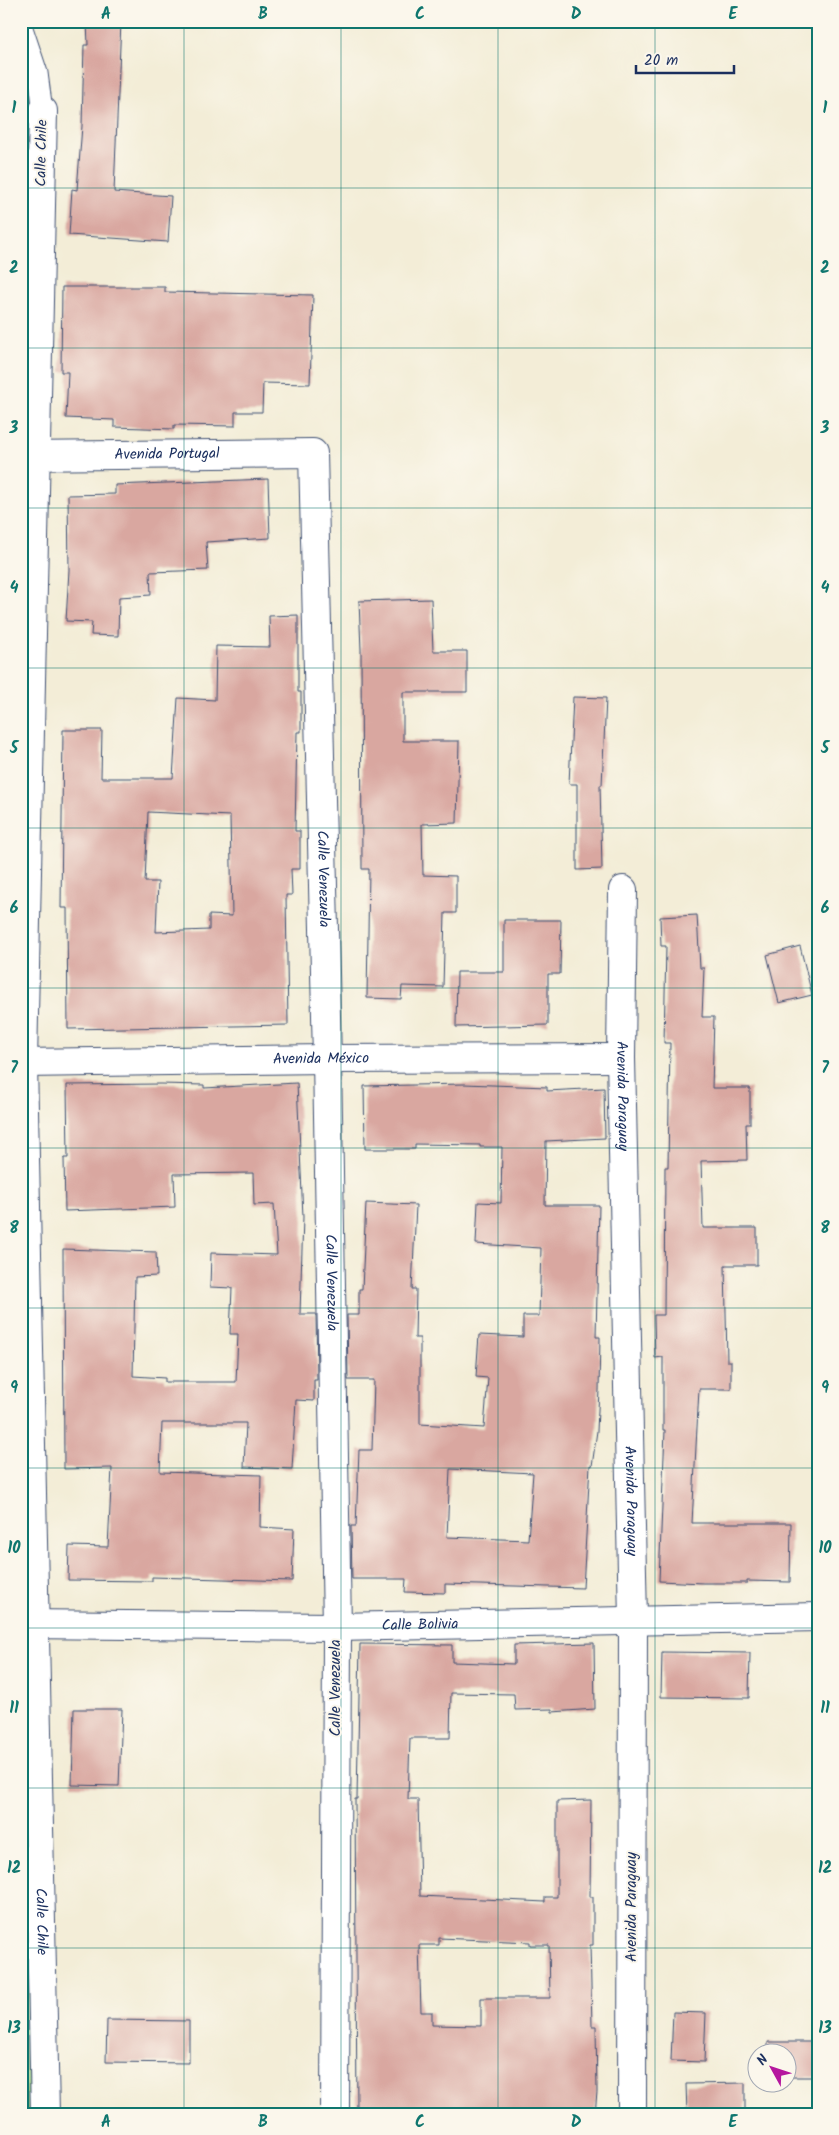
<svg xmlns="http://www.w3.org/2000/svg" width="839" height="2135" font-family="Kalam,sans-serif">
<rect width="100%" height="100%" fill="#fbf7ec"/>
<filter id="ink" filterUnits="userSpaceOnUse"><feTurbulence type="fractalNoise" baseFrequency=".02" numOctaves="2"/><feDisplacementMap in="SourceGraphic" scale="10" xChannelSelector="R" yChannelSelector="G"/><feConvolveMatrix kernelMatrix="1 2 1 2 8 2 1 2 1" color-interpolation-filters="sRGB"/></filter>
<filter id="wash" filterUnits="userSpaceOnUse"><feTurbulence type="fractalNoise" baseFrequency=".0096" numOctaves="4" result="noise"/><feDisplacementMap in="SourceGraphic" scale="20" xChannelSelector="R" yChannelSelector="G"/><feGaussianBlur stdDeviation="1.12" result="paint"/><feColorMatrix in="noise" values="0 0 0 0 0 0 0 0 0 0 0 0 0 0 0 0 0 1.4 0 .05"/><feComposite in="paint" operator="in"/></filter>
<g filter="url(#wash)">
<rect width="100%" height="100%" fill="#f3edd7"/>
<path fill="#91c97c" stroke="#567c6d" d="M21 1669H33L36 2114H21Z"/>
<g id="blocks">
<g fill="#d9a7a0" fill-rule="evenodd">
<path d="M87 21H121L114 192 171 196 168 242 69 235 72 189 77 190 82 126 84 45H88Z"/>
<path d="M62 287H165V292L313 295 310 384 263 383 262 412H235V426L174 425V429L114 427V420L66 418 68 372H61Z"/>
<path d="M268 479 270 538 206 542 208 570 150 572 151 595 119 597 118 636 91 635 92 622 66 621 69 570 68 495 115 494V485Z"/>
<path d="M431 599 433 651H467V692H403V741H459L457 823 422 824 423 875 456 876V913H445L443 987 402 986 401 999 367 998 369 869H362L361 650 359 601Z"/>
<path d="M298 615V692H301V732H297L295 831H300V869H291L292 895H286L288 1025 68 1029 67 908H61L63 730H102L101 778H173L178 698 215 700 216 646 270 647 269 616ZM148 812 230 816 232 916 209 915V930L156 932 158 882H145Z"/>
<path d="M573 697 606 698 602 785H600L602 869 577 870V784H569Z"/>
<path d="M697 915 700 968H704L702 1017H714L712 1088H750V1124H746L747 1160 701 1161 703 1228H757V1265H725L727 1361H731V1389H699L692 1523H791L790 1582 747 1581V1583H703L659 1581 665 1430H663V1357L655 1358 654 1315H664L665 1167H668L670 1043H664L666 946H661L660 917Z"/>
<path d="M504 920H561L560 974H548V1025L456 1027 457 972H504Z"/>
<path d="M800 946 812 995 779 1003 767 955Z"/>
<path d="M297 1083 303 1217 300 1314H316L317 1380H314V1401L296 1400 292 1469 244 1467 246 1423H162L160 1472 261 1475 260 1527 294 1529 292 1581 152 1577V1581L68 1580 69 1546 108 1547 112 1468 64 1469 63 1249 156 1252 157 1276 135 1277 133 1376 165 1378V1382H236L238 1334H230L232 1288 210 1287 211 1253 277 1255 274 1204 254 1205 253 1173 174 1174 175 1207 65 1211 64 1158H68L67 1085 160 1084 204 1085V1088Z"/>
<path d="M464 1084 547 1087V1091L604 1088 605 1138 546 1141 545 1205H599L596 1337H600L599 1390 597 1431 592 1466 590 1465 583 1588 445 1584V1593L405 1592 406 1579H352L351 1526H356L359 1450H372L374 1380H348L347 1315H359V1289H362L366 1203 416 1205 412 1289H416L415 1338H420V1424L484 1428 488 1378 476 1377 479 1335 523 1337V1316H539L541 1248 476 1244 478 1202 501 1203 502 1147H480V1145L415 1144V1149H365L364 1086ZM450 1469 533 1473 528 1540 447 1537Z"/>
<path d="M594 1643 595 1709 552 1712V1709L515 1710 514 1694 451 1693 450 1738H410L408 1799H418L420 1896 545 1902V1897H557V1801L591 1800 590 1897H593V1945H590L592 2026H596L597 2092 595 2114H357L355 1799H357L360 1644 452 1645V1662L514 1664V1645ZM439 1938 530 1942V1945H549L550 1998H481V2026L432 2025V2012H421L419 1945H439Z"/>
<path d="M662 1652 750 1653 749 1698 661 1697Z"/>
<path d="M74 1709H122L119 1786 72 1785Z"/>
<path d="M673 2012 706 2013 704 2062 671 2061Z"/>
<path d="M107 2020 189 2021V2063L106 2062Z"/>
<path d="M768 2042H818V2077H786V2052H768Z"/>
<path d="M745 2083V2114H687L686 2084Z"/>
</g>
</g>
</g>
<g filter="url(#ink)">
<use href="#blocks" fill-opacity="0" stroke="#3b4c70" stroke-width="1"/>
<g fill="none" stroke-linecap="round" stroke-linejoin="round">
<g stroke="#3b4c70" stroke-width="21">
<path id="service" d="M21 22 38 73 43 111"/>
</g>
<g stroke="#3b4c70" stroke-width="30">
<g id="minor">
<path id="s1" d="M43 111 23 1063 45 2114"/>
<path id="s2" d="M21 456 313 453 327 1059 337 1627 335 2114"/>
<path id="s3" d="M623 890 621 1058 633 1620 632 2114"/>
<path id="s4" d="M21 1063 327 1059 621 1058"/>
<path id="s5" d="M21 1624 337 1627 818 1617"/>
</g>
</g>
<use href="#service" stroke="#fff" stroke-width="19"/>
<use href="#minor" stroke="#fff" stroke-width="28"/>
</g>
</g>
<path fill="none" stroke="#0f766e" stroke-width="1" stroke-opacity="0.55" d="M184 21V2114M341 21V2114M498 21V2114M655 21V2114M21 188H818M21 348H818M21 508H818M21 668H818M21 828H818M21 988H818M21 1148H818M21 1308H818M21 1468H818M21 1628H818M21 1788H818M21 1948H818"/>
<g text-anchor="middle" dominant-baseline="central" stroke-width="4" stroke-linejoin="round" paint-order="stroke">
<g font-size="15" fill="#1b2f5e" stroke="#fbf7ec">
<text transform="translate(42 153) rotate(-89)">Calle Chile</text>
<text stroke="none"><textPath href="#s2" startOffset="146">Avenida Portugal</textPath></text>
<text stroke="none"><textPath href="#s2" startOffset="718">Calle Venezuela</textPath></text>
<text stroke="none"><textPath href="#s4" startOffset="300">Avenida México</textPath></text>
<text stroke="none"><textPath href="#s3" startOffset="206">Avenida Paraguay</textPath></text>
<text stroke="none"><textPath href="#s2" startOffset="1122">Calle Venezuela</textPath></text>
<text stroke="none"><textPath href="#s3" startOffset="611">Avenida Paraguay</textPath></text>
<text stroke="none"><textPath href="#s5" startOffset="399">Calle Bolivia</textPath></text>
<text transform="translate(336 1688) rotate(-90)">Calle Venezuela</text>
<text transform="translate(632 1907) rotate(-90)">Avenida Paraguay</text>
<text stroke="none"><textPath href="#s1" startOffset="1811">Calle Chile</textPath></text>
</g>
</g>
<rect width="839" height="2135" fill="none" stroke="#fbf7ec" stroke-width="55"/>
<g transform="translate(772 2068) rotate(310)"><circle r="24" fill="#fbf7ec" stroke="#a1a7b3"/>
<path d="M0-4L9 19L0 12L-9 19Z" fill="#b5179e"/>
<text y="-8" font-size="14" font-weight="bold" text-anchor="middle" fill="#1b2f5e">N</text>
</g>
<path d="M636 65v8h98v-8" fill="none" stroke="#1b2f5e" stroke-width="2.5"/>
<text x="644" y="65" font-size="15" fill="#1b2f5e" stroke="#fbf7ec" stroke-width="4" paint-order="stroke">20 m</text>
<rect x="28" y="28" width="784" height="2080" fill="none" stroke="#0f766e" stroke-width="2"/>
<g font-size="16" text-anchor="middle" font-weight="bold" fill="#0f766e">
<text x="106" y="19">A</text>
<text x="263" y="19">B</text>
<text x="420" y="19">C</text>
<text x="576" y="19">D</text>
<text x="733" y="19">E</text>
<text x="14" y="113">1</text>
<text x="825" y="113">1</text>
<text x="14" y="273">2</text>
<text x="825" y="273">2</text>
<text x="14" y="433">3</text>
<text x="825" y="433">3</text>
<text x="14" y="593">4</text>
<text x="825" y="593">4</text>
<text x="14" y="753">5</text>
<text x="825" y="753">5</text>
<text x="14" y="913">6</text>
<text x="825" y="913">6</text>
<text x="14" y="1073">7</text>
<text x="825" y="1073">7</text>
<text x="14" y="1233">8</text>
<text x="825" y="1233">8</text>
<text x="14" y="1393">9</text>
<text x="825" y="1393">9</text>
<text x="14" y="1553">10</text>
<text x="825" y="1553">10</text>
<text x="14" y="1713">11</text>
<text x="825" y="1713">11</text>
<text x="14" y="1873">12</text>
<text x="825" y="1873">12</text>
<text x="14" y="2033">13</text>
<text x="825" y="2033">13</text>
<text x="106" y="2127">A</text>
<text x="263" y="2127">B</text>
<text x="420" y="2127">C</text>
<text x="576" y="2127">D</text>
<text x="733" y="2127">E</text>
</g>
</svg>
